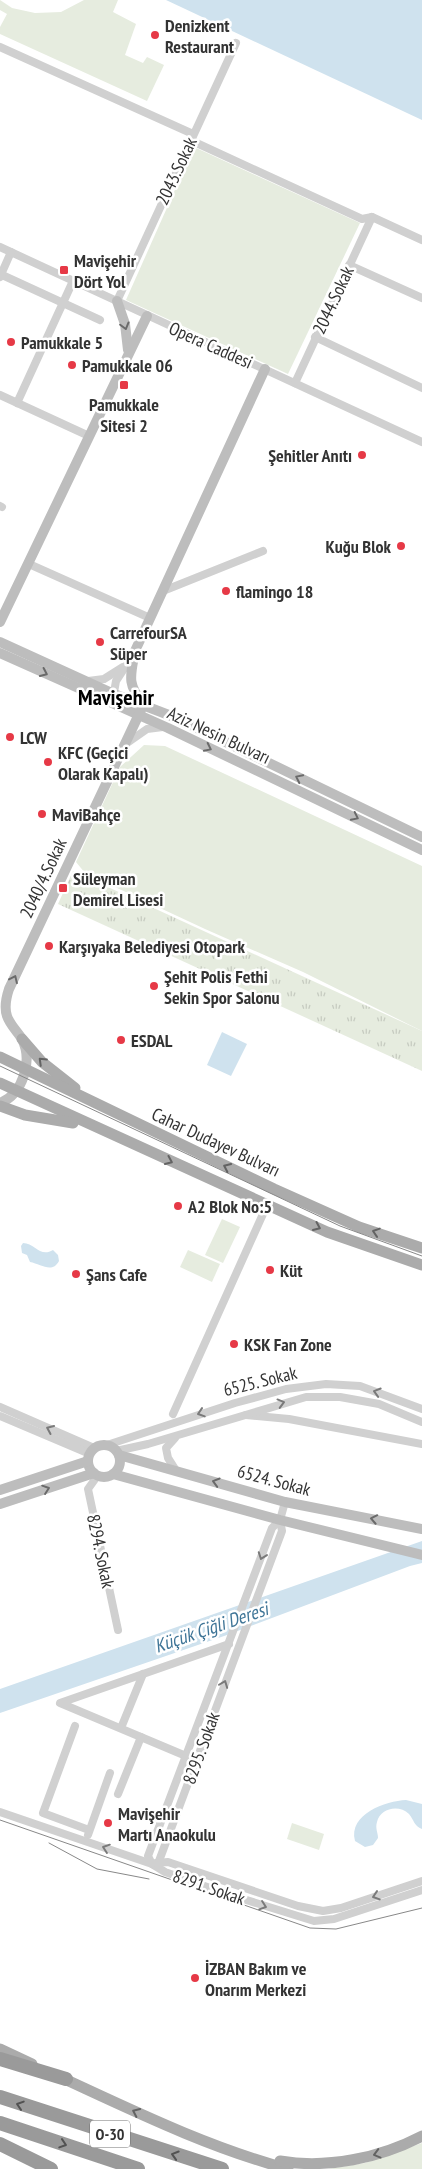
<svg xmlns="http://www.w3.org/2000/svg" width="422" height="2169" font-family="'PT Sans Narrow',sans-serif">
<defs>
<pattern id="park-tufts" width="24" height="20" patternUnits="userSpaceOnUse" patternTransform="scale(1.25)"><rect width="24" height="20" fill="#e6ecdf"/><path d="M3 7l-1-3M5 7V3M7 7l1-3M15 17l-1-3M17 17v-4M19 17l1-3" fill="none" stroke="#c6cbc0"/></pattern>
</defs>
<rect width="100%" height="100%" fill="#fff"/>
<g fill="#e6ecdf">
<path d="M0 0 12 8 35 13 61 12 84 0H118L113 12 136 24 125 55 143 63 147 57 164 65 147 101 0 34V27L7 14 0 10Z"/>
<path d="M194 147 360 223 288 374 126 300Z"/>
<path d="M144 745 165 746 422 866V1031L303 972 205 929 85 873 76 862 120 767Z"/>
<path d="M222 1219 240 1227 223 1263 205 1255Z"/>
<path d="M188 1250 220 1264 212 1282 180 1267Z"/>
<path d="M292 1823 324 1834 319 1850 287 1839Z"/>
<path d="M422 2143V2169H328L365 2163Z"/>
</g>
<path fill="url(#park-tufts)" d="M73 871 422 1031V1071L58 904Z"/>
<g fill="#cfe2ee">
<path d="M166 0H422V120Z"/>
<path d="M222 1032 247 1044 231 1076 207 1065Z"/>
<path d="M23 1243C35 1243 40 1258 53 1250L58 1255 59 1261C52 1274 41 1264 30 1262L27 1255 22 1253 21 1246Z"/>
<path d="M422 1541V1563L410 1566 227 1635 0 1713V1689Z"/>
<path d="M406 1800 422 1804V1829C414 1826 414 1820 409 1814 399 1804 380 1808 377 1822 375 1828 378 1833 378 1838L373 1845 365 1847 355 1841C348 1814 386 1801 406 1800Z"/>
</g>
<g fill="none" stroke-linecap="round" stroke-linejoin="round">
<g stroke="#d0d0d0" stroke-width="8">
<path d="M0 47 193 134"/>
<path d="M190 140 362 219 372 217 422 240"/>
<path d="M0 247 422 442"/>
<path d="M349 265 422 298"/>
<path d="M0 274 100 320"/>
<path d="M0 277 11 252"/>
<path d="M117 301 236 43"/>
<path d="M315 337 422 388"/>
<path d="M295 383 372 217"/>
<path d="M0 395 89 436"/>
<path d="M17 403 73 281"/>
<path d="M0 506 2 507"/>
<path d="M29 564 150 618"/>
<path d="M163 591 263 551"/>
<path d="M88 681 104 679 123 667"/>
<path d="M113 698 116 681 133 655"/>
<path d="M127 743 147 729 163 727"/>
<path d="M0 1407 94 1448"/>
<path d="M173 1414 267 1205"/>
<path d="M246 1415 289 1419 422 1444"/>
<path d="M0 1416 90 1454"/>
<path d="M175 1438 166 1448 168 1458 175 1469"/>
<path d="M107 1445 235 1403 286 1389 326 1384 360 1386 422 1409"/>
<path d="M116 1451 148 1444 306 1397H340L379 1404 422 1422"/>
<path d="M98 1475 88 1489 118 1630"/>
<path d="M75 1726 43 1813 89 1830"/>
<path d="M121 1728 143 1674"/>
<path d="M186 1756 60 1703 229 1644"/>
<path d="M118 1794 141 1737"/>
<path d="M0 1812 152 1864 165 1872 227 1894 314 1921 334 1919 422 1890"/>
<path d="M88 1835 110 1773"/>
<path d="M159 1861 282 1531 280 1520"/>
<path d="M156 1863 168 1862 298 1906 323 1911 341 1908 422 1881"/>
<path d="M152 1864 148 1856 272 1528 280 1520 285 1502"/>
</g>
<g stroke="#bdbdbd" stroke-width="10">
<path d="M117 301 125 324 128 350"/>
<path d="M0 622 147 316"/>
<path d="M0 642 114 694 174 717 422 837"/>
<path d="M0 653 168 728 422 850"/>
<path d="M143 703C126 684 131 674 135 651L265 369"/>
<path d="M0 1103C23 1094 33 1061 22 1039 17 1031 10 1025 7 1016 4 1007 6 998 9 989L141 710"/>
<circle cx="104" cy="1461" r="16"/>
<path d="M119 1455 285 1502 422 1529"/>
<path d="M113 1474 280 1520 422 1555"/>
<path d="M0 1490 88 1461"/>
<path d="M0 1504 94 1473"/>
</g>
<g stroke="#ababab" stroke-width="11">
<path d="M22 1039 42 1062 75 1088"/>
<path d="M0 1057 274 1189 359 1227 422 1248"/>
<path d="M0 1083 327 1232 422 1265"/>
<path d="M0 1106 25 1115 73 1123"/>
<path d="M0 2049 32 2064"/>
<path d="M58 2076C134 2111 207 2147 288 2169"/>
<path d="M280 2161C327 2169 380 2158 422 2136"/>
</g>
<g stroke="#9a9a9a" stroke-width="14">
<path d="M0 2059 66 2079"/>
<path d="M0 2097 222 2169"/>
<path d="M0 2123 138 2169"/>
<path d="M0 2144 51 2169"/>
</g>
<g stroke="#888" stroke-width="1">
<path d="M0 1066 340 1226 422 1256"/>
<path d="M0 1820 310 1928 336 1929 422 1908"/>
<path d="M49 1843 97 1869 149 1879"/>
</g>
</g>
<defs><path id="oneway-chevron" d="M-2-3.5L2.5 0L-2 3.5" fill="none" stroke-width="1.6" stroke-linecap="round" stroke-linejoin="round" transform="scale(1.25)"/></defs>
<g stroke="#6a6a6a">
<use href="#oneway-chevron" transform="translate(125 326) rotate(75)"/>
<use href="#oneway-chevron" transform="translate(44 673) rotate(25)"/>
<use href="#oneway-chevron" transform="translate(208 748) rotate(26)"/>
<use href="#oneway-chevron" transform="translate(299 778) rotate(-154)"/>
<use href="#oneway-chevron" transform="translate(355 817) rotate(26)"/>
<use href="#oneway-chevron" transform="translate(14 979) rotate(-65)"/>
<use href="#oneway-chevron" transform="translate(216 1482) rotate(-164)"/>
<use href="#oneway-chevron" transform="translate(46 1489) rotate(-19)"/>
<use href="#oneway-chevron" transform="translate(374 1519) rotate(-169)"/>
</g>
<g stroke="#636363">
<use href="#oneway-chevron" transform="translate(42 1061) rotate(-136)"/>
<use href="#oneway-chevron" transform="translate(169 1161) rotate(24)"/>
<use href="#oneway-chevron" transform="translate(227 1167) rotate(-155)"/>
<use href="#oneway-chevron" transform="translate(317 1227) rotate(24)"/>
<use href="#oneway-chevron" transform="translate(376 1232) rotate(-162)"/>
<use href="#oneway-chevron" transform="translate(136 2112) rotate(-155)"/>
<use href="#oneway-chevron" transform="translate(377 2154) rotate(165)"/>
</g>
<g stroke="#7a7a7a">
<use href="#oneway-chevron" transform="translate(377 1392) rotate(-163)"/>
<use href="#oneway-chevron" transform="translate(281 1403) rotate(-15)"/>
<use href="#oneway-chevron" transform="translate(201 1413) rotate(162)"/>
<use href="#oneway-chevron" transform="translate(50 1429) rotate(-156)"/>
<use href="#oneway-chevron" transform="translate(262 1556) rotate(110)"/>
<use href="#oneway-chevron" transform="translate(224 1684) rotate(-69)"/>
<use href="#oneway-chevron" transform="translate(106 1848) rotate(-161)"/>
<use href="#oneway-chevron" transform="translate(376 1896) rotate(162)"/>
<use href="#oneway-chevron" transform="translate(263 1906) rotate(19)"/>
</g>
<g stroke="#525252">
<use href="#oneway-chevron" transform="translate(20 2105) rotate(-162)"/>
<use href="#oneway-chevron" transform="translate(63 2144) rotate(18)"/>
<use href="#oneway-chevron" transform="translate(175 2155) rotate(-163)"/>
</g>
<g fill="#e63946" stroke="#fff" stroke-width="2">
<circle cx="155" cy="35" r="5"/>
<rect x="59" y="265" width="10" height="10" rx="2.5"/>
<circle cx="11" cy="342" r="5"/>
<circle cx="72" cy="365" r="5"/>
<rect x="119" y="380" width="10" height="10" rx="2.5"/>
<circle cx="362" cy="455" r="5"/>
<circle cx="401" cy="546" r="5"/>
<circle cx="226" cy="591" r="5"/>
<circle cx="100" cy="642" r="5"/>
<circle cx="10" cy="737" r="5"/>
<circle cx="48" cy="762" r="5"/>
<circle cx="42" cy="814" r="5"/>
<rect x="58" y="883" width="10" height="10" rx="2.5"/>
<circle cx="49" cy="946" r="5"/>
<circle cx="154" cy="986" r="5"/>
<circle cx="121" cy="1040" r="5"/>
<circle cx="178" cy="1206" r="5"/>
<circle cx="270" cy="1270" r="5"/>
<circle cx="76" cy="1274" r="5"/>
<circle cx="234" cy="1344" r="5"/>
<circle cx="108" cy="1823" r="5"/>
<circle cx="195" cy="1978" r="5"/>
</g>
<g text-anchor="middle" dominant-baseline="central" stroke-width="5" stroke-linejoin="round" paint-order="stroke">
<rect fill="#fff" stroke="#707070" stroke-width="1" x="90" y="2120.5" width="40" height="27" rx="4"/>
<g font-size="16" font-weight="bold" fill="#333">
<text x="110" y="2134">O-30</text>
</g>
<g font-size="18" font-weight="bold" fill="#333" stroke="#fff" text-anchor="start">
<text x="165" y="25">Denizkent<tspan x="165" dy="21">Restaurant</tspan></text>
<text x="74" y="260">Mavişehir<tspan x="74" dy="21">Dört Yol</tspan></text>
<text x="21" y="342">Pamukkale 5</text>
<text x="82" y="365">Pamukkale 06</text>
<text x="124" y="404" text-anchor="middle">Pamukkale<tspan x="124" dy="21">Sitesi 2</tspan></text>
<text x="352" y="455" text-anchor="end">Şehitler Anıtı</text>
<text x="391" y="546" text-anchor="end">Kuğu Blok</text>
<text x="236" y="591">flamingo 18</text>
<text x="110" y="632">CarrefourSA<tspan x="110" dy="21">Süper</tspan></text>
<text x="20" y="737">LCW</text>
<text x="58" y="752">KFC (Geçici<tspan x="58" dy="21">Olarak Kapalı)</tspan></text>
<text x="52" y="814">MaviBahçe</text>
<text x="73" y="878">Süleyman<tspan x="73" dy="21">Demirel Lisesi</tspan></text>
<text x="59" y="946">Karşıyaka Belediyesi Otopark</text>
<text x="164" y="976">Şehit Polis Fethi<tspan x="164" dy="21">Sekin Spor Salonu</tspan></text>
<text x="131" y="1040">ESDAL</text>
<text x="188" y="1206">A2 Blok No:5</text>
<text x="280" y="1270">Küt</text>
<text x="86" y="1274">Şans Cafe</text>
<text x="244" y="1344">KSK Fan Zone</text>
<text x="118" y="1813">Mavişehir<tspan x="118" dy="21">Martı Anaokulu</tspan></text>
<text x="205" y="1968">İZBAN Bakım ve<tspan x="205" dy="21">Onarım Merkezi</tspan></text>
</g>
<g font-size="18" fill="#333" stroke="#fff">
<text transform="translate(176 171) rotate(-65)">2043.Sokak</text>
<text transform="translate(333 300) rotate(-65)">2044.Sokak</text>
<text transform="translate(211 345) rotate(24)">Opera Caddesi</text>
<text transform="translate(219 735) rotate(25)">Aziz Nesin Bulvarı</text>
<text transform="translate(43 878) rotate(-65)">2040/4.Sokak</text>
<text transform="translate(216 1142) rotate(25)">Cahar Dudayev Bulvarı</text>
<text transform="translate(260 1381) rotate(-14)">6525. Sokak</text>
<text transform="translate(274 1480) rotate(15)">6524. Sokak</text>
<text transform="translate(101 1551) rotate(78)">8294. Sokak</text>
<text transform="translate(201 1748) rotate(-70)">8295. Sokak</text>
<text transform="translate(209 1887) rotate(19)">8291. Sokak</text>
</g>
<g font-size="19" font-style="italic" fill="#3f7597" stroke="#fff">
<text transform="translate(211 1627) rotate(-19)">Küçük Çiğli Deresi</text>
</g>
<g font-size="22" font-weight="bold" fill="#000" stroke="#fff">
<text x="116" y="697">Mavişehir</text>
</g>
</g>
</svg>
